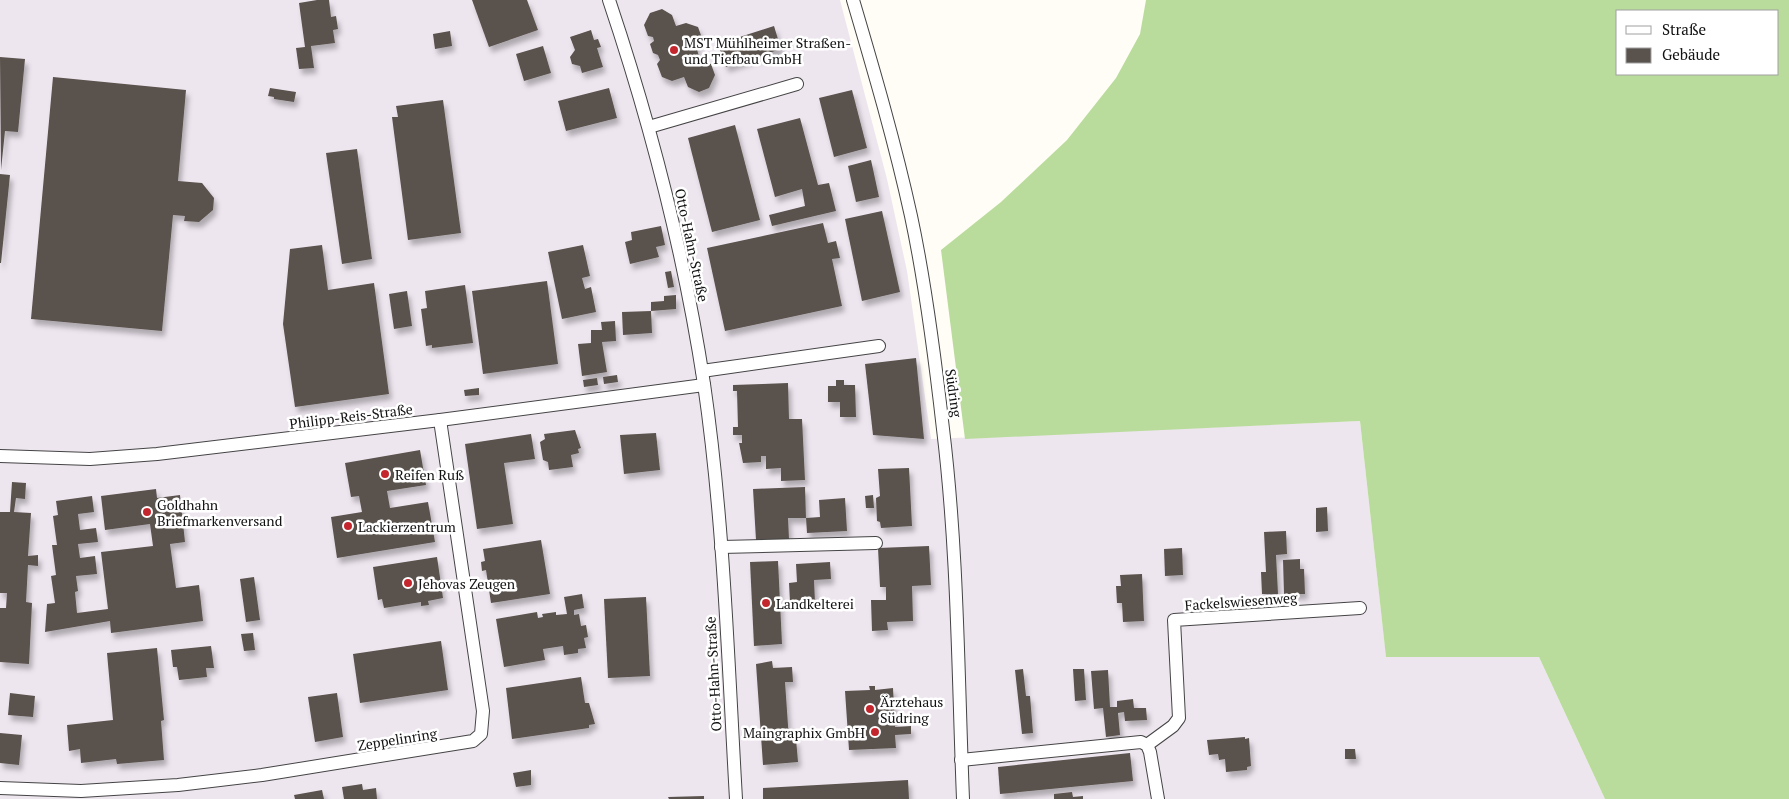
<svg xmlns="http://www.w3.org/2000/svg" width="1789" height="799" font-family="'PT Serif',serif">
<defs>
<filter id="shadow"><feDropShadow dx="3" dy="5.5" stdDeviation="2.5" flood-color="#0004"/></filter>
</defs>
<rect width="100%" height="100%" fill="#fffdf5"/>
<path fill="#eee6ef" d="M0 0H840L887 179 907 271 931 439 1360 421 1386 656 1539 657 1605 799H0Z"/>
<path fill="#b9dc9c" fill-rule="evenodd" d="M1146 0H1789V799H1605L1539 657H1386L1360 421 965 439 941 250 1001 202 1067 140 1116 78 1140 34ZM1618 11H1778V74H1618Z"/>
<g fill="#5a524d" filter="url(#shadow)">
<path d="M317 0H329L331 17 336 16 338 29 333 30 335 43 311 46 314 68 299 69 296 48 305 47 299 3Z"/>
<path d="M472 0H527L538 30 489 47Z"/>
<path d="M662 9 672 15 676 26 686 23 698 27 702 38 696 46 700 60 711 64 715 75 709 88 699 92 688 87 684 77 672 81 662 77 657 64 660 60 658 55 653 53 650 44 654 41 653 37 648 36 644 25 650 13Z"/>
<path d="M774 26 781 49 726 67 718 44Z"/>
<path d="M591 30 594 40 598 39 601 47 597 48 603 67 582 73 580 66 572 64 570 57 575 50 570 37Z"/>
<path d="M450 31 452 46 435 49 433 34Z"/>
<path d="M543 46 551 73 524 81 516 54Z"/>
<path d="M0 57 25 59 18 132 5 131 1 170Z"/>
<path d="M53 77 186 90 178 181 202 183 214 198 213 210 199 222 184 221 185 216 173 215 162 331 31 319Z"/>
<path d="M270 88 296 92 294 102 274 99V97L268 96Z"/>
<path d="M609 88 617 118 566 131 558 101Z"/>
<path d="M852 90 867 148 834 157 819 98Z"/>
<path d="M443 100 461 233 408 240 392 117H398L396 106Z"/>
<path d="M800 118 818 185 829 183 836 211 772 226 769 215 805 206 802 189 775 197 757 129Z"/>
<path d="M735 125 760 220 712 232 688 138Z"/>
<path d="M357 149 372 259 342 264 326 153Z"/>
<path d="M871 160 879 197 856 202 848 166Z"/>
<path d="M0 174 10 175 1 263H0Z"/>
<path d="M882 211 900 292 862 301 845 219Z"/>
<path d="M823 223 828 243 836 241 840 258 832 259 842 306 725 331 707 248Z"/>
<path d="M661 226 665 245 656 247 659 257 630 264 625 242 632 240 631 232Z"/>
<path d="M322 245 328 290 374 283 389 394 295 407 283 324 290 249Z"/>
<path d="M583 245 590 276 582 278 585 289 591 287 596 312 562 319 548 252Z"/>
<path d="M671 271 674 287 668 288 665 272Z"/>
<path d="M547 281 558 364 483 374 472 291Z"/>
<path d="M465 285 473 343 432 348V345L426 346 421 309 427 308 425 291Z"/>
<path d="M407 291 412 326 394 329 389 294Z"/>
<path d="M676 295V309L651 311V302L664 301V296Z"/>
<path d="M651 311 652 333 623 335 622 312Z"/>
<path d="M615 321 616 341 602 342 607 372 582 376 578 344 591 343V330H602L601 322Z"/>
<path d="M916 358 924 439 873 435 865 364Z"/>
<path d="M617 375 618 382 604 384 603 377Z"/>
<path d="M597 378 598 385 584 387 583 380Z"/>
<path d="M836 380H844V385H855L856 417H840V402H828V386H836Z"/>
<path d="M788 383 789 419H802L805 480 781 481V468L766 469V456H761V462L743 463 739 443H742V435H733V427H738L737 391H733V385Z"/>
<path d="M479 388V395L465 396 464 390Z"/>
<path d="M575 430 581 448 578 449 579 453 571 455 573 467 549 470 548 462 543 460 540 442 545 439 544 434Z"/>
<path d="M656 433 660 470 624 474 620 435Z"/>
<path d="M531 434 535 459 504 463 513 524 477 529 465 444Z"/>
<path d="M420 450 426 485 387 491 390 508 428 502 435 542 337 558 331 517 362 512 359 496 351 497 345 463Z"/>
<path d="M909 468 912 526 881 528 880 522 877 521 876 498 880 496 878 469Z"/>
<path d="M12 482 26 483 25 499 16 498 14 512 31 513 28 556 38 555V566L28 565 26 602 32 603 29 664 0 662V608H6L7 593H0V512H10Z"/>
<path d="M805 487 806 518 820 517 819 500 845 498 847 531 807 533 806 518H788L789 539 756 540 753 489Z"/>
<path d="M156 489 157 498 180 495 185 542 170 544 176 588 199 585 203 621 111 633 110 621 45 632 47 604 55 603 51 576 56 575 52 545H57L53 516 58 515 56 501 92 496 94 512 78 514 80 530 96 528 98 542 78 544 80 558 95 556 97 574 76 576 78 591 75 592 77 613 108 609 101 552 153 546 150 524 105 530 101 496Z"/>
<path d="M873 495 874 508H866L865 496Z"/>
<path d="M1327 507 1328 531 1316 532V508Z"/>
<path d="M1286 531 1287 554 1276 555 1278 594H1262L1261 572H1266L1264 532Z"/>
<path d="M541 540 550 594 491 603 486 570 482 571 481 562 485 561 483 549Z"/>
<path d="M929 546 931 585 912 586 913 621 887 622 888 630 872 631 871 600H886V587H880L878 548Z"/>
<path d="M1182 548 1183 575 1165 576 1164 549Z"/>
<path d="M437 557 443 598 428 601 429 605 421 606V602L384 608 382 599 378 600 373 567Z"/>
<path d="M1300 559V569H1304L1305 594H1284L1283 560Z"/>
<path d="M778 561 782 644 754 646 750 562Z"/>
<path d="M830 562 831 579 814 580 815 603 790 602 789 583 797 582 796 564Z"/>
<path d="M1142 574 1144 621 1123 622 1122 603H1117L1116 586H1121L1120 575Z"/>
<path d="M254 577 260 620 246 622 240 579Z"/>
<path d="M582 594 584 608 574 610V615L579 614 581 626 586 625 588 637 584 638 586 648 578 649V653L564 655 563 646 543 649 545 660 504 667 496 619 537 612 538 618 543 617 542 614 556 612V615L567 614 564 597Z"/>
<path d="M646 597 650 676 608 678 604 599Z"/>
<path d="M253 633 255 650 244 651 241 634Z"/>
<path d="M441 641 448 690 360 703 353 654Z"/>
<path d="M211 646 214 668H206L207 677 179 680 177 667H173L171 650Z"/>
<path d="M157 648 164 720 161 721 164 760 117 764 116 759 81 763 80 749 69 751 67 725 113 720 107 653Z"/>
<path d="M772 661 773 668 792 667 793 682H785L789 740 796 739 798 762 763 765 756 664Z"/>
<path d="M1023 669 1026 696H1030L1033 733 1022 734 1015 670Z"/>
<path d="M1073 669H1084L1086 700 1075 701Z"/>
<path d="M1108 670 1110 707H1117V701L1133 699 1134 708H1146L1147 720 1125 721 1124 712 1118 713 1120 735 1106 737 1103 708 1094 709 1091 671Z"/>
<path d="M581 677 585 703H589L595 724 589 725V728L512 739 506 688Z"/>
<path d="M869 686H875V690L893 688 895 727 911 726V734L895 735 896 748 849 750 845 691 870 690Z"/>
<path d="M10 693 35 696 33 717 8 715Z"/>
<path d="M337 693 343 737 315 742 308 697Z"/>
<path d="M0 733 22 735 19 765 0 763Z"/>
<path d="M1245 737V739L1249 738 1251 766 1247 767V770L1226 772 1225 759 1219 760 1218 754 1209 755 1207 740Z"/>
<path d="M1345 749H1355L1356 759H1345Z"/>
<path d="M1130 753 1133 781 1000 794 998 767Z"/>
<path d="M531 770V785L516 787 513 773Z"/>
<path d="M908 780 909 799H763V788Z"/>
<path d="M362 784 363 790 376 788 377 799H344L342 787Z"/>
<path d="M322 790 324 799H295L294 795Z"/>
<path d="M1072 792 1073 797 1083 796V799H1054V794Z"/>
<path d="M704 796V799H669L668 797Z"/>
</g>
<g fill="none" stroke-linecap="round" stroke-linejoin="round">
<g stroke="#444" stroke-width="14">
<g id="street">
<path d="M609 0C651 125 684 253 704 384 724 521 728 661 736 799"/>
<path d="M853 0C874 71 895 143 911 216 926 286 935 358 943 429 958 552 958 676 963 799"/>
<path d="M649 127 797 84"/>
<path d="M702 371 879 346"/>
<path d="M0 456 90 459 157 454 440 420 704 385"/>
<path d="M721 547 876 543"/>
<path d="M1147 745 1173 726 1179 718 1174 620 1360 608"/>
<path d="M961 760 1141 742 1147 745 1150 752 1158 799"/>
<path d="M0 788 81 791 178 785 262 775 473 741 481 734 483 711 440 420"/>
</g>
</g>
<use href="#street" stroke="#fff" stroke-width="12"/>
</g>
<g fill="#c4262e" stroke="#fff" stroke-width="2">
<circle cx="674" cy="50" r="5"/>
<circle cx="385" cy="474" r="5"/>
<circle cx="147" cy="512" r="5"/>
<circle cx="348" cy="526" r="5"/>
<circle cx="408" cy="583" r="5"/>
<circle cx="766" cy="603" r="5"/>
<circle cx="870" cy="709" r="5"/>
<circle cx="875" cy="732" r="5"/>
</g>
<g text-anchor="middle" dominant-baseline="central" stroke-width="5" stroke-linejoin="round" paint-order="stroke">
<g font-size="14" fill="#111" stroke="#fff" text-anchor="start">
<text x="684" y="42">MST Mühlheimer Straßen-<tspan x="684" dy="16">und Tiefbau GmbH</tspan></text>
<text x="395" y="474">Reifen Ruß</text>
<text x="157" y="504">Goldhahn<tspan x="157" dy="16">Briefmarkenversand</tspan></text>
<text x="358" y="526">Lackierzentrum</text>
<text x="418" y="583">Jehovas Zeugen</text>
<text x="776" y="603">Landkelterei</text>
<text x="880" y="701">Ärztehaus<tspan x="880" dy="16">Südring</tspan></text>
<text x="865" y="732" text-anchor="end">Maingraphix GmbH</text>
</g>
<g font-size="14" fill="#111" stroke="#fff">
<text transform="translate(692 245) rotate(78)">Otto-Hahn-Straße</text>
<text transform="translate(954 393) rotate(82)">Südring</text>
<text transform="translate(351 416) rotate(-7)">Philipp-Reis-Straße</text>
<text transform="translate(1241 601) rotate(-4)">Fackelswiesenweg</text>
<text transform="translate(713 674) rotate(-93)">Otto-Hahn-Straße</text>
<text transform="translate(397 739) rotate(-9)">Zeppelinring</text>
</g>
</g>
<rect x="1616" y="10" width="162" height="65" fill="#ffffff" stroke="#a0a0a0"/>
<rect x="1626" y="26" width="25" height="8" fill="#ffffff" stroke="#a0a0a0"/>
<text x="1662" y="35" font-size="15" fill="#111111">Straße</text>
<rect x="1626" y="48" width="25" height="15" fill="#5a524d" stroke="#a0a0a0"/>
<text x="1662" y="60" font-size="15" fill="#111111">Gebäude</text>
</svg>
